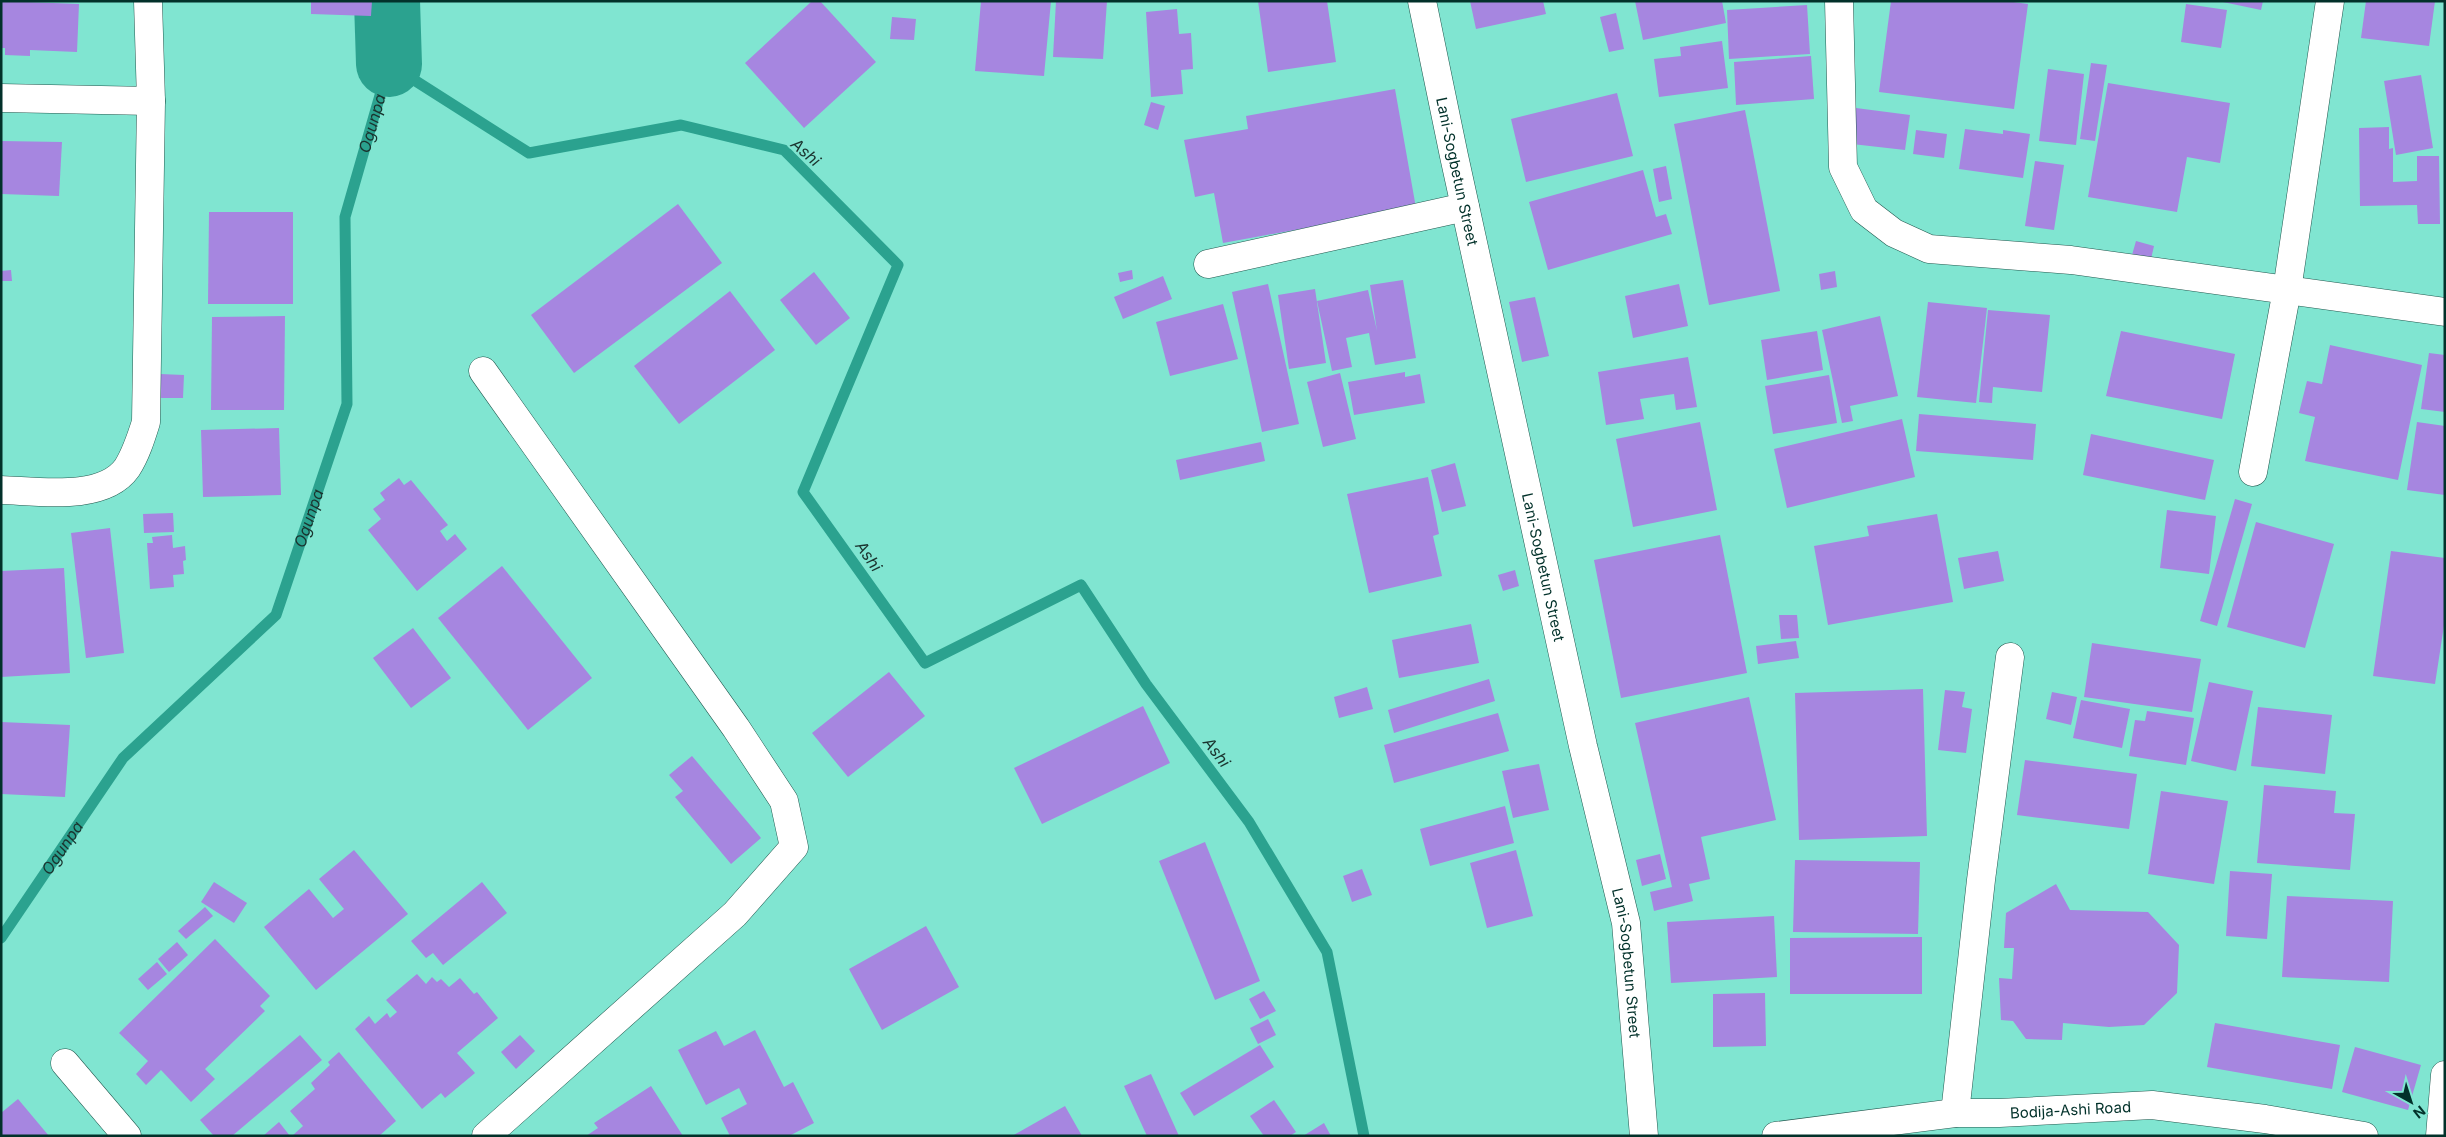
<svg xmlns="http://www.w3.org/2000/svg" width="2446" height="1137" font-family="Inter,sans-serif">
<rect width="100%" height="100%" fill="#80e5d1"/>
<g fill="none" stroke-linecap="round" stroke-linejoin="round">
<path stroke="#2ba28f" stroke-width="11" id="s1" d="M1 938 123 758 276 615 347 404 345 217 389 64 529 153 681 125 784 150 898 265 803 492 925 663 1081 585 1146 684 1249 822 1327 952 1364 1136"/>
<path stroke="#2ba28f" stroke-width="66" d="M387 1 389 64"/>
</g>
<g fill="#a686e0">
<path d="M1 1 79 4 77 52 30 50V56L5 55V48H1Z"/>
<path d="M311 1H372L371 16 311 14Z"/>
<path d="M812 1H820L876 62 804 128 745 63Z"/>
<path d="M981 1H1051L1044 76 975 71Z"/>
<path d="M1056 1H1107L1103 59 1053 57Z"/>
<path d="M1258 1H1327L1336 62 1268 72Z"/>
<path d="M1470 1H1543L1546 14 1476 29Z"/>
<path d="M1635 1H1722L1726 23 1643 40Z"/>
<path d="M1891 1H2006L2028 4 2014 109 1879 92Z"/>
<path d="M2218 1H2263L2261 10Z"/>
<path d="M2366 1H2435L2429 46 2361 38Z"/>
<path d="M2186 4 2227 10 2221 48 2181 42Z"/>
<path d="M1807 5 1810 54 1729 59 1727 10Z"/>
<path d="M1177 9 1179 34 1191 33 1193 69 1181 70 1183 94 1151 97 1146 12Z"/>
<path d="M1616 13 1624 49 1609 52 1600 17Z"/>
<path d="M892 17 916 19 914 40 890 39Z"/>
<path d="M1722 41 1728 88 1659 97 1654 59 1681 56 1680 47Z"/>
<path d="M1811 56 1814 99 1736 105 1734 62Z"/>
<path d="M2091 63 2107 65 2095 141 2080 139Z"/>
<path d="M2048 69 2084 74 2076 145 2039 141Z"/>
<path d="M2421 75 2433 148 2396 155 2384 81Z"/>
<path d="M2108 83 2230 103 2220 163 2187 157 2177 212 2088 197Z"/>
<path d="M1395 89 1416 208 1223 243 1214 193 1195 197 1184 140 1248 129 1246 116Z"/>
<path d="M1617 93 1633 156 1526 182 1511 119Z"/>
<path d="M1151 102 1165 106 1158 130 1144 125Z"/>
<path d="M1856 108 1910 115 1905 150 1852 144Z"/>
<path d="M1745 110 1780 291 1709 305 1674 124Z"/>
<path d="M2389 127V149L2393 148V182L2417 181V156H2439L2440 224H2418L2417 205 2360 206 2359 128Z"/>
<path d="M1965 129 2003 134V130L2030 134 2023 178 1959 169Z"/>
<path d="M1916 130 1947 134 1944 158 1913 154Z"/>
<path d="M1 141 62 142 59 196 1 194Z"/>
<path d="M2035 161 2064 165 2054 230 2025 226Z"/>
<path d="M1666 166 1672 199 1659 202 1653 169Z"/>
<path d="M1643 170 1656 217 1666 214 1672 234 1548 270 1529 202Z"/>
<path d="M678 204 722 263 574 373 531 315Z"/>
<path d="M209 212H293V304H208Z"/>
<path d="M2136 241 2154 246 2151 259 2132 255Z"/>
<path d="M11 270 12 281H1V271Z"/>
<path d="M1132 270 1133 279 1120 282 1118 273Z"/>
<path d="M1835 271 1837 287 1821 290 1819 274Z"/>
<path d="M814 272 850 318 816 345 780 300Z"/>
<path d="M1163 276 1172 299 1123 319 1114 297Z"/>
<path d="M1403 280 1416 358 1375 365 1369 333 1346 338 1352 367 1332 371 1317 301 1368 290 1377 331 1370 285Z"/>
<path d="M1268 284 1299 424 1262 432 1232 292Z"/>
<path d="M1679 284 1688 326 1633 338 1625 296Z"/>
<path d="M1315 289 1326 363 1289 369 1278 295Z"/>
<path d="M730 291 775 350 679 424 634 366Z"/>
<path d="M1535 297 1549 356 1522 362 1509 302Z"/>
<path d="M1928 302 1987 308 1976 403 1917 397Z"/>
<path d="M1223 304 1238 359 1170 376 1156 322Z"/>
<path d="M1988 310 2050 315 2042 392 1993 387 1992 403 1979 402Z"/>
<path d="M285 316 284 410H211L212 317Z"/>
<path d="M1880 316 1898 396 1850 406 1853 421 1842 423 1822 330Z"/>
<path d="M1817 331 1823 370 1767 380 1761 340Z"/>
<path d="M2121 331 2235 354 2222 419 2106 396Z"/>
<path d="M2330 345 2422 365 2398 480 2305 461 2315 417 2299 413 2307 381 2322 384Z"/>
<path d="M2429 353 2445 355V412L2421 409Z"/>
<path d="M1688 357 1697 407 1676 410 1674 394 1640 399 1644 419 1606 425 1598 372Z"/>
<path d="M1405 372V377L1420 374 1425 403 1354 415 1348 382Z"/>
<path d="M1340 373 1356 439 1323 447 1307 382Z"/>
<path d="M160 374 184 375 183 398H159Z"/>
<path d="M1829 375 1837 423 1773 434 1765 386Z"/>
<path d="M1919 414 2036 424 2033 460 1916 451Z"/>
<path d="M1902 419 1915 477 1787 508 1774 449Z"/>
<path d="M1700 422 1717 510 1633 527 1616 439Z"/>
<path d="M2417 422 2445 426V495L2407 490Z"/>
<path d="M279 428 281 495 203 497 201 430Z"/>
<path d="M2091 434 2214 460 2205 500 2083 475Z"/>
<path d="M1261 442 1265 461 1180 480 1176 460Z"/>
<path d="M1455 463 1466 506 1442 512 1431 470Z"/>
<path d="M1428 477 1439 534 1433 536 1442 576 1369 593 1347 494Z"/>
<path d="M399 478 404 485 411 480 448 525 440 531 447 541 455 534 467 549 417 591 368 530 381 519 373 509 385 500 380 493Z"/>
<path d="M2235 499 2252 504 2217 626 2200 621Z"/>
<path d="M2167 510 2216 516 2209 574 2160 568Z"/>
<path d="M173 513 174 532 144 533 143 514Z"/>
<path d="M1937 514 1953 602 1828 625 1814 546 1869 536 1867 526Z"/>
<path d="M2256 522 2334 544 2305 648 2227 627Z"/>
<path d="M110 528 124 653 86 658 71 533Z"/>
<path d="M172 535 173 548 185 546 186 560 183 561 184 574 173 575 174 587 150 589 147 543H153L152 537Z"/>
<path d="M1720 535 1747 673 1621 698 1594 560Z"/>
<path d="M1998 551 2004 581 1964 589 1958 558Z"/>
<path d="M2391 551 2445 558V619L2435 684 2373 676Z"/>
<path d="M502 566 592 678 528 730 438 618Z"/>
<path d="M64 568 70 673 1 677V571Z"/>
<path d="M1515 570 1519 586 1503 591 1498 575Z"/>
<path d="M1779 615H1797L1799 638 1781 639Z"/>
<path d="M1471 624 1479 663 1399 678 1392 640Z"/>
<path d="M413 628 451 678 411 708 373 658Z"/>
<path d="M1796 641 1799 658 1758 664 1756 646Z"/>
<path d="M2092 643 2201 659 2192 712 2084 697Z"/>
<path d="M889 672 925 716 848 777 812 733Z"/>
<path d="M1489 679 1495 701 1394 733 1388 710Z"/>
<path d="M2209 682 2253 691 2236 771 2191 761Z"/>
<path d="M1367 687 1373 709 1339 718 1334 697Z"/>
<path d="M1923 689 1927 836 1799 840 1795 693Z"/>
<path d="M1945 690 1965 692 1962 707 1972 709 1966 753 1938 750Z"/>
<path d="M2052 692 2077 697 2071 725 2046 719Z"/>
<path d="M1749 697 1776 820 1701 837 1710 879 1689 884 1693 901 1654 911 1650 892 1672 887 1635 723Z"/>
<path d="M2081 700 2130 709 2122 748 2073 738Z"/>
<path d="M1143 706 1170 763 1042 824 1014 768Z"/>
<path d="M2258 707 2332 715 2325 774 2251 766Z"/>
<path d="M2147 711 2194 718 2186 765 2129 756 2135 720 2145 721Z"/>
<path d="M1498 713 1509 751 1394 783 1384 745Z"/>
<path d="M1 722 70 725 65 797 1 794Z"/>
<path d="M692 756 761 838 731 864 675 797 683 791 669 775Z"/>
<path d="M2025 760 2137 774 2129 829 2017 815Z"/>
<path d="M1539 764 1549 810 1513 818 1502 771Z"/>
<path d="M2264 785 2336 791 2334 813 2355 814 2350 870 2257 863Z"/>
<path d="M2161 791 2228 801 2214 884 2148 874Z"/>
<path d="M1505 806 1514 843 1430 866 1420 829Z"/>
<path d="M1205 842 1260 981 1215 1000 1159 861Z"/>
<path d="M354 850 408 914 316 990 264 927 309 889 333 918 344 909 319 879Z"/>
<path d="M1516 850 1533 916 1487 928 1470 863Z"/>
<path d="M1660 854 1666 879 1642 886 1636 860Z"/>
<path d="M1795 860 1920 862 1918 934 1793 932Z"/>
<path d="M1362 869 1372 895 1352 902 1343 876Z"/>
<path d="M2230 871 2272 874 2267 939 2226 936Z"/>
<path d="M214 882 247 903 234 923 201 902Z"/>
<path d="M482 882 507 913 443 965 433 953 426 958 411 941Z"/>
<path d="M2056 884 2070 910 2148 912 2179 945 2177 993 2144 1025 2109 1027 2063 1023 2062 1040 2026 1039 2013 1021 2001 1020 1999 978 2012 979 2014 948H2004L2006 913Z"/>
<path d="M2287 896 2393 901 2389 982 2282 977Z"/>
<path d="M205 907 213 916 186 939 178 931Z"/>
<path d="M1774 916 1777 977 1671 983 1667 922Z"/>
<path d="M926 926 959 987 882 1030 849 969Z"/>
<path d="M1922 937V994H1790V938Z"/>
<path d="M215 939 270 996 260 1006 265 1011 205 1069 215 1079 191 1102 161 1070 146 1085 136 1074 148 1061 119 1033Z"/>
<path d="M177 942 188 955 169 972 158 959Z"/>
<path d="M157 962 167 974 148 990 138 979Z"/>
<path d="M417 974 426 984 432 977 437 982 441 979 449 987 460 978 474 994 477 992 498 1018 457 1053 475 1073 445 1098 441 1093 422 1109 355 1029 369 1016 375 1024 387 1013 390 1018 397 1012 386 1000Z"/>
<path d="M1264 991 1276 1011 1260 1019 1249 999Z"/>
<path d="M1765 993 1766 1046 1713 1047V994Z"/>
<path d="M1268 1019 1276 1035 1258 1044 1250 1028Z"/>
<path d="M2215 1023 2340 1045 2332 1089 2207 1067Z"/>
<path d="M755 1030 784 1087 793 1082 814 1123 789 1136H730L721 1118 747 1104 739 1088 706 1105 678 1050 716 1031 724 1046Z"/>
<path d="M300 1035 322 1060 232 1136H214L200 1120Z"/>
<path d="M520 1035 535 1051 516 1069 501 1052Z"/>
<path d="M1260 1045 1274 1067 1194 1116 1180 1093Z"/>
<path d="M2355 1047 2421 1065 2408 1110 2342 1092Z"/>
<path d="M339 1052 396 1121 379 1136H292L303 1126 290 1111 315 1089 311 1083 330 1065 328 1062Z"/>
<path d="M1151 1074 1179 1136H1147L1124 1086Z"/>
<path d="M651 1086 683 1136H586L598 1128 594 1123Z"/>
<path d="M18 1099 49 1136H1V1113Z"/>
<path d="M1274 1100 1296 1132 1290 1136H1264L1250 1116Z"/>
<path d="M1065 1106 1082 1136H1012Z"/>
<path d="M279 1122 290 1136H263Z"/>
<path d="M1324 1123 1331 1136H1303Z"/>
</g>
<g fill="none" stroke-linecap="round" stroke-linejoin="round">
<g stroke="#22594f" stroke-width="29">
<g id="minor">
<path id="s2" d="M1422 1 1454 156 1583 746 1626 923 1644 1136"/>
<path d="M1839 1 1843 167 1864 210 1894 233 1929 249 2071 260 2445 312"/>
<path d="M1 98 151 101"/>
<path d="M1208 264 1465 207"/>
<path d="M483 371 736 728 784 801 794 847 735 914 486 1136"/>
<path d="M2253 472 2287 290 2330 1"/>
<path d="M1 490C37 491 103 502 127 468 136 454 141 438 146 422L151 101 148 1"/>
<path d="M65 1063 127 1136"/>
<path d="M1955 1113 1981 880 2010 657"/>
<path id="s3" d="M1776 1136 1955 1113H1999L2152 1105 2265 1119 2364 1136"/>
<path d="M2440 1136 2445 1075"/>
</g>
</g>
<use href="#minor" stroke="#fff" stroke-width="28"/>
</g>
<g text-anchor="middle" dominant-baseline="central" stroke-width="4" stroke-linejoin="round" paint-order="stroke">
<g font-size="15" fill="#02312a" stroke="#80e5d1">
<text stroke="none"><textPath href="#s2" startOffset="174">Lani-Sogbetun Street</textPath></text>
<text stroke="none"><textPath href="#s2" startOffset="579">Lani-Sogbetun Street</textPath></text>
<text stroke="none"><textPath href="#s2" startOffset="984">Lani-Sogbetun Street</textPath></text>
<text stroke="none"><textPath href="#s3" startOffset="296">Bodija-Ashi Road</textPath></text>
</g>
<g font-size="16" font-style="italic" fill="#1a332e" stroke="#80e5d1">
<text stroke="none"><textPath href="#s1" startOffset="934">Ogunpa</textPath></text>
<text transform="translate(806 152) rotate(41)">Ashi</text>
<text stroke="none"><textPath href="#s1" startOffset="529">Ogunpa</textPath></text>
<text transform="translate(869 556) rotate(55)">Ashi</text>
<text transform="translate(1217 752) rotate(53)">Ashi</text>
<text stroke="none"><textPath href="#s1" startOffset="109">Ogunpa</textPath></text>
</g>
</g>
<rect width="2446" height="1137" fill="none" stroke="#02312a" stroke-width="5"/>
<g transform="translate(2411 1102) rotate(141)" stroke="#80e5d1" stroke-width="4" paint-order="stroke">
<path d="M0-4L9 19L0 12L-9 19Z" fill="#02312a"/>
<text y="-8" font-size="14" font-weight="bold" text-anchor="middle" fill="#02312a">N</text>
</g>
</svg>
